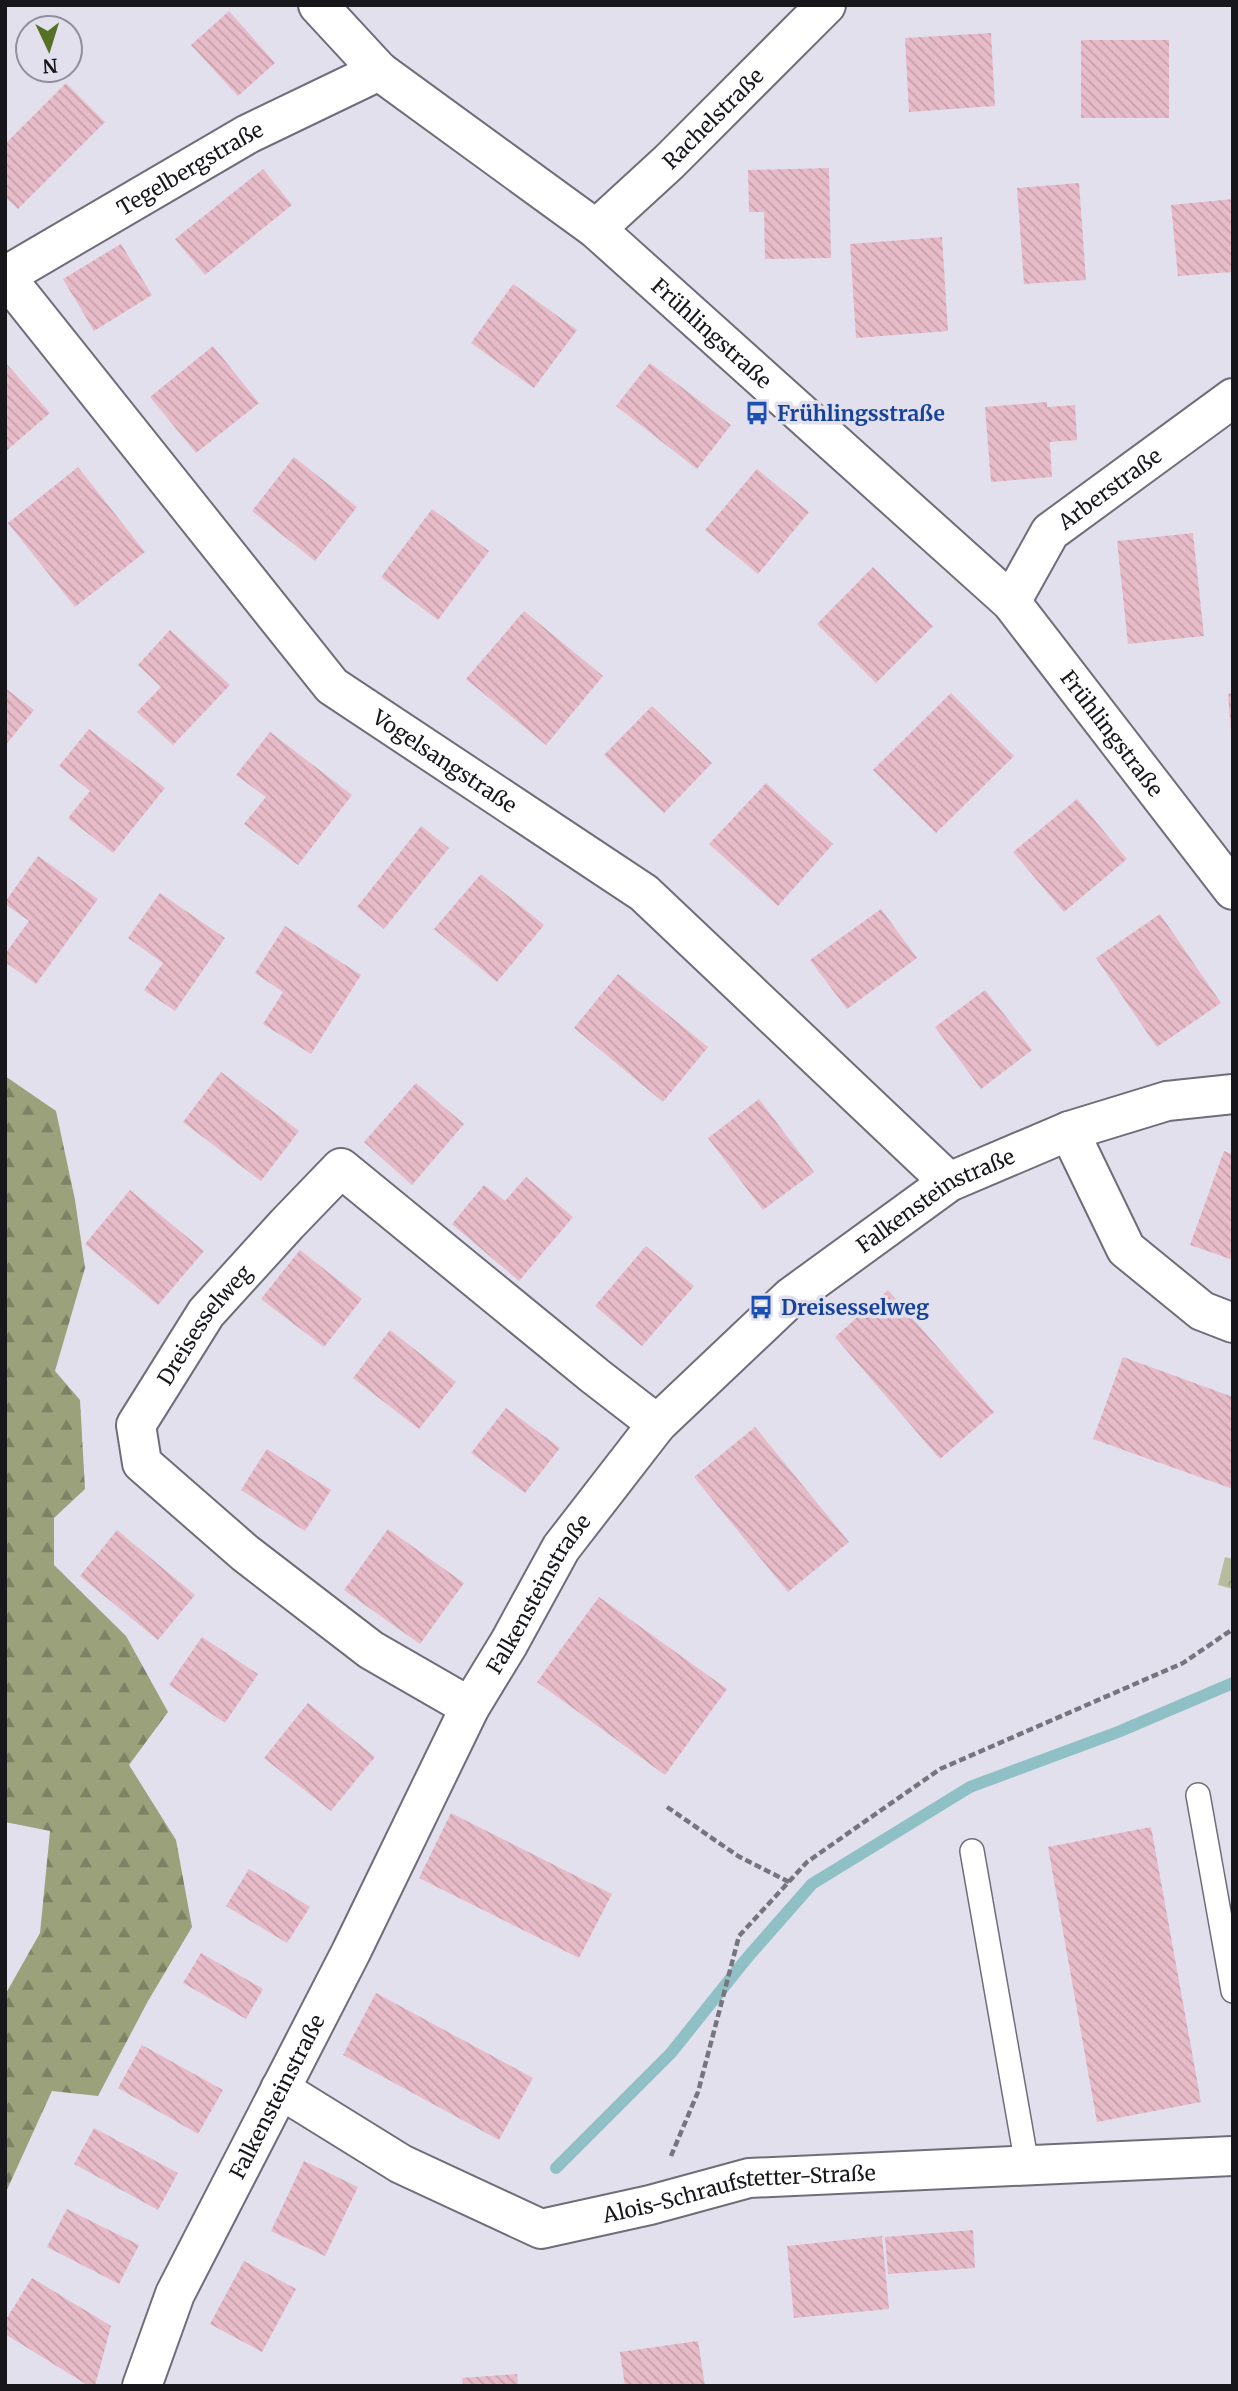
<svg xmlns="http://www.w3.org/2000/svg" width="1238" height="2391" font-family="Merriweather,serif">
<defs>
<pattern id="forest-firs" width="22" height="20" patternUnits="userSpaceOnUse" patternTransform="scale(1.75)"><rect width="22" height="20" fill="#9ba17b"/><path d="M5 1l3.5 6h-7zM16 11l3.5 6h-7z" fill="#7d8264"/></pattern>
<pattern id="park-crowns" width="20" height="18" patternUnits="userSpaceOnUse" patternTransform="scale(1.75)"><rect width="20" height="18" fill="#b7bc9e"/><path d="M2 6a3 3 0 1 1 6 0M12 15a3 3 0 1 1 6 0" fill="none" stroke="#9da188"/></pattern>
<pattern id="building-back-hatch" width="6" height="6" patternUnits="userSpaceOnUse" patternTransform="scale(1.75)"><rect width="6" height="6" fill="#e7bbc8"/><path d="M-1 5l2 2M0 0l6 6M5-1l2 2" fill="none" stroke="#c5a0ab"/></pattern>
</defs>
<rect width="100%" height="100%" fill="#e3e0ee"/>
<path fill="url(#forest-firs)" d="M5 1076 56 1111 75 1200 85 1268 55 1371 80 1400 85 1489 54 1518V1565L126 1636 168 1712 129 1765 176 1840 192 1927 148 2001 98 2096 52 2091 5 2194V1995L40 1933 50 1831 5 1822Z"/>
<path fill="url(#park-crowns)" d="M1225 1557 1233 1559V1589L1218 1585Z"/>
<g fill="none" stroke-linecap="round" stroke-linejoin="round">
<path stroke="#8ec0c5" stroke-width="12" d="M556 2168 671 2053 747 1958 812 1884 970 1787 1118 1732 1233 1683"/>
</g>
<g fill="url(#building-back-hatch)">
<path d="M229 11 275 63 238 96 191 45Z"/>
<path d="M991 33 995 106 909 112 905 38Z"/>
<rect x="1081" y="40" width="88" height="78"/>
<path d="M66 83 105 122 18 209 5 197V144Z"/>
<path d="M829 168 831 258 765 259 764 212H749L748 170Z"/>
<path d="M263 169 292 205 205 275 175 239Z"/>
<path d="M1079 183 1086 280 1024 284 1017 188Z"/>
<path d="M1233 199V272L1178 276 1171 205Z"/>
<path d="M942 237 948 331 856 338 850 244Z"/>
<path d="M121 244 152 295 94 331 63 279Z"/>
<path d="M513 284 577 330 534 388 471 343Z"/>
<path d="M213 346 259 403 196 453 150 397Z"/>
<path d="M5 362 50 413 5 452Z"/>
<path d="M650 363 731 425 697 469 616 406Z"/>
<path d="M1047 402V407L1075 405 1077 440 1050 442 1052 477 991 482 985 407Z"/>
<path d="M294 457 357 507 315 561 252 511Z"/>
<path d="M78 467 145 552 75 607 8 523Z"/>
<path d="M757 469 809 512 758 574 705 530Z"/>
<path d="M432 509 489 551 438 620 381 577Z"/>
<path d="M1193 533 1204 636 1128 644 1117 541Z"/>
<path d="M873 567 933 626 876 683 817 624Z"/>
<path d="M524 611 603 676 546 745 466 679Z"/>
<path d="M170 630 230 685 173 745 137 712 161 687 138 665Z"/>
<path d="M5 688 34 710 5 746Z"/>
<path d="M951 693 1014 756 936 833 873 770Z"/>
<path d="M1233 693V730L1231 731 1228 694Z"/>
<path d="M652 706 712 763 664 813 604 755Z"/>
<path d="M89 729 165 788 113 853 68 818 90 791 59 766Z"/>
<path d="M270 732 352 795 298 865 244 824 266 797 236 775Z"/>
<path d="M766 783 833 844 778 906 709 844Z"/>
<path d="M1077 799 1127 859 1064 912 1013 852Z"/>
<path d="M421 826 449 848 384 929 357 907Z"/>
<path d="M38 856 98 899 36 984 5 962V954L29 921 5 904V902Z"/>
<path d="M481 874 544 925 497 982 434 929Z"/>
<path d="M160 893 225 938 175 1011 144 990 163 963 128 938Z"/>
<path d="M881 909 917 958 847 1009 810 960Z"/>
<path d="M1160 914 1221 1003 1157 1047 1096 958Z"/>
<path d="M285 926 361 975 311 1054 263 1024 283 992 255 973Z"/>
<path d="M618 974 708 1047 663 1102 574 1028Z"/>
<path d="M985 990 1032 1050 981 1089 935 1027Z"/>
<path d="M221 1072 299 1131 261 1181 183 1122Z"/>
<path d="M416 1083 464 1124 412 1185 364 1142Z"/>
<path d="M759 1099 814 1172 763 1210 708 1138Z"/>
<path d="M1224 1151 1233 1155V1260L1190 1245Z"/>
<path d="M526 1177 573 1217 519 1281 452 1224 484 1185 505 1201Z"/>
<path d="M130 1190 204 1251 158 1305 85 1244Z"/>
<path d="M646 1246 694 1286 642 1346 595 1306Z"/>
<path d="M300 1250 362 1299 324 1347 261 1299Z"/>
<path d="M888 1290 994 1412 940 1459 835 1337Z"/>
<path d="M390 1330 456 1382 419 1429 353 1378Z"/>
<path d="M1123 1357 1233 1397V1489L1093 1439Z"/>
<path d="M506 1408 560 1448 525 1493 471 1453Z"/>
<path d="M755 1427 849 1542 788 1592 694 1477Z"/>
<path d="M267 1449 331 1490 305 1531 241 1490Z"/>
<path d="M388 1529 464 1583 420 1644 344 1590Z"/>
<path d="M117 1530 195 1595 158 1640 80 1576Z"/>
<path d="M599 1597 727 1689 665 1775 537 1682Z"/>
<path d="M202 1637 258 1674 225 1723 169 1685Z"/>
<path d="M308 1703 375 1757 331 1811 264 1758Z"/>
<path d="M451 1813 612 1894 579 1958 419 1878Z"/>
<path d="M1151 1827 1201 2102 1097 2122 1048 1847Z"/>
<path d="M249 1869 310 1907 287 1943 226 1906Z"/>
<path d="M201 1953 263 1989 246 2019 183 1983Z"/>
<path d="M376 1993 533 2078 499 2140 343 2055Z"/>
<path d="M142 2045 223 2090 198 2134 118 2088Z"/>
<path d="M94 2128 178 2173 158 2210 74 2164Z"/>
<path d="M304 2161 358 2187 325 2256 271 2231Z"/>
<path d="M67 2209 139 2245 119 2284 47 2247Z"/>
<path d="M973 2230 975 2268 888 2274 885 2237Z"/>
<path d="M882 2236 889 2309 794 2318 787 2246Z"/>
<path d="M244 2261 296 2289 262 2352 210 2324Z"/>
<path d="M32 2278 111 2326 95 2386H89L5 2334V2321Z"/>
<path d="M698 2341 705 2386H625L620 2352Z"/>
<path d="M517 2374 518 2386H463L462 2378Z"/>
</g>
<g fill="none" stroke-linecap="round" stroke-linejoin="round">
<g stroke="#706d7a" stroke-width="26">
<g id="lane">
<path d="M1198 1795 1233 1991"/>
<path d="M972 1851 1027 2165"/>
</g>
</g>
<g stroke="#706d7a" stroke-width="42">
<g id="street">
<path id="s1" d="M318 5 379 71 596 229 1011 602 1233 890"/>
<path id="s2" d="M596 229 669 162 826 5"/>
<path id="s3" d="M5 276 332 686 644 893 949 1182"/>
<path id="s4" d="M5 276 248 134 379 71"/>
<path id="s5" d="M1011 602 1050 532 1233 398"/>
<path d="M1069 1131 1126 1249 1202 1311 1233 1323"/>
<path id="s6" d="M470 1707 371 1650 245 1553 142 1463 136 1425 206 1313 287 1224 341 1168 595 1376 657 1424"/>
<path id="s7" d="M280 2089 401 2164 541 2229 650 2205 749 2178 1233 2156"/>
<path id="s8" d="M142 2386 175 2294 351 1952 470 1707 509 1643 561 1548 657 1424 791 1297 949 1182 1069 1131 1167 1101 1233 1094"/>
</g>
</g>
<g stroke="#76757e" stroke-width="4.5" stroke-dasharray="7 3.5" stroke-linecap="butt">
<path d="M667 1807 738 1856 789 1882"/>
<path d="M671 2156 698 2092 739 1936 807 1862 940 1769 1183 1663 1233 1629"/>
</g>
<use href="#lane" stroke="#fff" stroke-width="23"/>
<use href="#street" stroke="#fff" stroke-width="38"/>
</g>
<defs>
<g id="bus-bare" transform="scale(1.89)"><path d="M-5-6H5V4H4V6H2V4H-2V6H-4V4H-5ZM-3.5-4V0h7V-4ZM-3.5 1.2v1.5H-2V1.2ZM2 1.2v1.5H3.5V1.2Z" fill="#1a4fb4" stroke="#e3e0ee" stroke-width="2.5" paint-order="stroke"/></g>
</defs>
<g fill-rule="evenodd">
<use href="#bus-bare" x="757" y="413"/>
<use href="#bus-bare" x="761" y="1307"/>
</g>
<g text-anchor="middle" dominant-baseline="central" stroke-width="7" stroke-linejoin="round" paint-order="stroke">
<g font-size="21" fill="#17161b" stroke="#e3e0ee">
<text stroke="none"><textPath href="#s2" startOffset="161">Rachelstraße</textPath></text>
<text stroke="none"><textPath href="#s4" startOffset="214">Tegelbergstraße</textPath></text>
<text stroke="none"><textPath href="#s1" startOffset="514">Frühlingstraße</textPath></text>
<text stroke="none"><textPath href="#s5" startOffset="154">Arberstraße</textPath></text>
<text stroke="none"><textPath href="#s1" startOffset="1082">Frühlingstraße</textPath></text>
<text stroke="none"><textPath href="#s3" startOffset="660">Vogelsangstraße</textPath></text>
<text stroke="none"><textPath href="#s8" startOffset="1454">Falkensteinstraße</textPath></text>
<text stroke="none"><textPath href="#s6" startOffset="570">Dreisesselweg</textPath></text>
<text stroke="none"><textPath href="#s8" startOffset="887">Falkensteinstraße</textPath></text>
<text stroke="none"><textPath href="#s8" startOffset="320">Falkensteinstraße</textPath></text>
<text stroke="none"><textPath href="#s7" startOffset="499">Alois-Schraufstetter-Straße</textPath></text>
</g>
<g font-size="21" font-weight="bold" fill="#164399" stroke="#e3e0ee" text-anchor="start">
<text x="777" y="413">Frühlingsstraße</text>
<text x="781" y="1307">Dreisesselweg</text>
</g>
</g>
<rect width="1238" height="2391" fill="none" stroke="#17161b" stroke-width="14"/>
<g transform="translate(49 49) rotate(176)"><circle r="33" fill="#e3e0ee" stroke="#918f9a" stroke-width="2"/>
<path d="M0-5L12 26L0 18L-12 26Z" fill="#547126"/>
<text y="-10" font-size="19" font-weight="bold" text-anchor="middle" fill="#17161b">N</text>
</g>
</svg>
